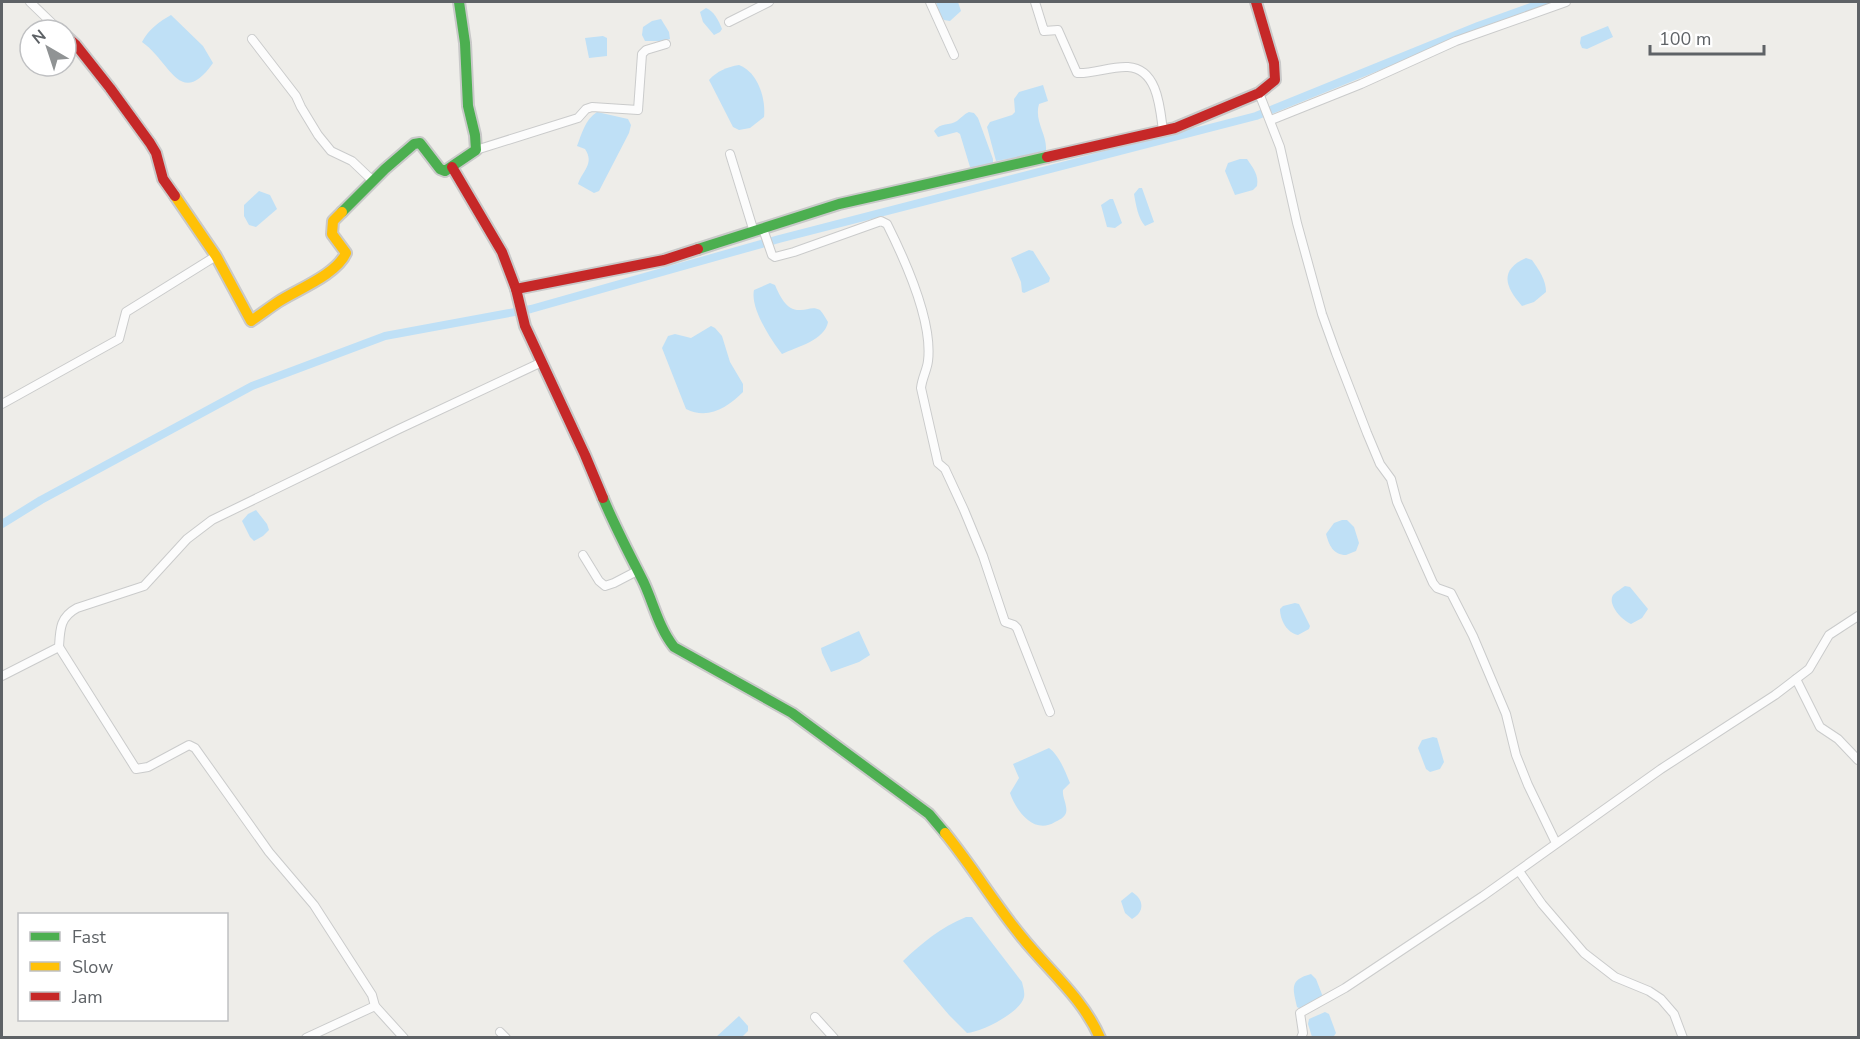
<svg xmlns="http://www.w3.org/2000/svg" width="1860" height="1039" font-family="'Nunito Sans',sans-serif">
<rect width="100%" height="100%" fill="#eeede9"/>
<g fill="#bfe0f6">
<path d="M936 2H958L961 11 950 21 944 20 940 16Z"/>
<path d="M706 8C714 11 719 21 722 29L720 32 714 35 703 22 700 12Z"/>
<path d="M171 15 203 46 213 63C180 110 170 61 142 42 148 30 160 21 171 15Z"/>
<path d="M661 19 669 32 670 39 662 41H645L642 35 643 27 652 21Z"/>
<path d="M1608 26 1613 37 1587 49 1582 48 1580 43 1581 37Z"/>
<path d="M603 36 607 38V56L589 58 585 38Z"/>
<path d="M739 65C758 72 766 99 764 117L750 128 739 130 733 127 709 80C717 71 727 67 739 65Z"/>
<path d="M1043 85 1048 101 1039 104C1034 121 1047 134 1046 150L1041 153 996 161 987 127 990 122 1012 115 1015 112 1014 99 1019 92Z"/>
<path d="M597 112 628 119 631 125 629 133 599 191 594 193 578 184C582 171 595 164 585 149L577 146C582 133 585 120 597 112Z"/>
<path d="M969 112 974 113 978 118 993 159V163C988 169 977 169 970 167L960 134 957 132 938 137 934 131C941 122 949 126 957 121 961 118 964 114 969 112Z"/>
<path d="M1240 159H1247C1253 168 1259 175 1257 186L1253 190 1235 195 1225 171 1228 163Z"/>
<path d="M1139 188H1142L1154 222 1145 226C1138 218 1136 205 1134 194Z"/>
<path d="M259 191 270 195 277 209 256 227 249 225 244 216V205Z"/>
<path d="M1110 199H1113L1122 223 1115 228 1107 227 1101 205Z"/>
<path d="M1029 250 1033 251 1050 278 1049 282 1024 293 1022 292 1021 282 1011 258Z"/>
<path d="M1526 258 1532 260C1539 270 1546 280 1546 292L1534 302 1522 306C1505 287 1499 270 1526 258Z"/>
<path d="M770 283 775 285C780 296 786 311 801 310 807 310 813 306 820 310 823 313 826 319 828 322 825 340 797 347 782 354 771 340 750 308 754 290Z"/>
<path d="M711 326 715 328 722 336 730 362 743 384V392C727 408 708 420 686 409L662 348 668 336 675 334 691 338Z"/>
<path d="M256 510 267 524 269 530 263 536 254 541 250 537 242 521 248 514Z"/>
<path d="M1342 520H1347L1354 527 1359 543 1356 551 1346 555C1333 555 1329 545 1326 534L1334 523Z"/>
<path d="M1625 586 1630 587 1648 609 1642 618 1631 624C1623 621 1607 605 1613 595 1616 592 1622 588 1625 586Z"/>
<path d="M1295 603 1299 604 1310 626 1309 629 1298 635C1287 633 1280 620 1280 609L1283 606Z"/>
<path d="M859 631 870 655 859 662 831 672 822 653 821 648Z"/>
<path d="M1433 737 1437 738 1444 762 1440 769 1430 772 1426 769 1418 748 1422 740Z"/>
<path d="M1049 748C1059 755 1065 771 1070 783L1063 790C1062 797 1068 806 1066 813 1064 818 1059 820 1055 822 1034 835 1016 811 1010 793L1019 778 1013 764Z"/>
<path d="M1132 892C1144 899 1145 912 1132 919L1125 913 1121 901Z"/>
<path d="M966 917H972L1022 982C1023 987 1025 992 1024 997 1021 1012 982 1032 967 1033L949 1015 903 961C923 942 940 928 966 917Z"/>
<path d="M1311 974 1316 979 1323 997 1301 1009 1297 1007C1293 988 1289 980 1311 974Z"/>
<path d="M1325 1012 1329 1014 1336 1033 1334 1036 1312 1037 1308 1024 1309 1019Z"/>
<path d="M739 1016 748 1026V1031L742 1037H716Z"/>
</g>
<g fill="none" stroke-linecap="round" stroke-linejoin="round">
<path stroke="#bfe0f6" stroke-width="8" d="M2 524 41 500 252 386 385 336 531 309 779 239 1256 116 1478 26 1545 2"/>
<g stroke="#cacbcb" stroke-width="10">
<g id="street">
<path d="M30 2 59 30"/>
<path d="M930 2 954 55"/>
<path d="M1035 2 1044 31 1058 30 1077 73C1093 74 1111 66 1128 67 1158 69 1160 108 1163 131"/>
<path d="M729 22 769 2"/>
<path d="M252 39 296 96 301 107 318 135 331 151 352 161 373 181"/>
<path d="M1259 93 1280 147 1297 223 1322 314 1336 353 1367 433 1380 464 1391 479 1397 502 1433 583 1437 588 1451 593 1473 636 1506 714 1516 755 1528 785 1556 843"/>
<path d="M1271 120 1361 84 1456 41 1566 2"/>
<path d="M476 150 578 118 586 109 592 107 638 110 642 54 646 50 666 44"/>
<path d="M730 154 754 232"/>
<path d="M763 229 772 255 775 257 794 252 881 221 887 224C905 260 933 321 928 361 927 370 922 378 921 388L938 463 945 469 964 510 983 556 1005 622 1014 625 1017 628 1050 712"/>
<path d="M2 404 119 339 126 312 216 256"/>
<path d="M583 555 599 581 605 586 614 583 637 571"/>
<path d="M59 647 136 769 148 767 189 745 195 748 269 852 314 905 372 995 375 1006"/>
<path d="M2 676 59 647C60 629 60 617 77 608L144 586 187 539 212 520 399 429 542 362"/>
<path d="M1796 679 1820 727 1838 739 1858 760"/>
<path d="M1519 871 1542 904 1584 953 1615 977 1649 991 1661 999 1674 1014 1683 1038"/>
<path d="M815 1017 834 1038"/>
<path d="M500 1032 506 1038"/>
<path d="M306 1038 375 1006 404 1038"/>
<path d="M1301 1038 1303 1033 1300 1013 1345 988 1483 896 1661 769 1775 695 1809 669 1829 635 1858 616"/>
</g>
</g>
<g stroke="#c9c9c9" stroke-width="14">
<g id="fast">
<path d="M342 212 385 169 414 144 420 143 440 169 445 171 476 150 475 135 468 106 465 43 459 2"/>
<path d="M698 249 839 204 1047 157"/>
<path d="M603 498C615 527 630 555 644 583 654 605 659 628 674 647L792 713 929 814 945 833"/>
</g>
</g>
<g stroke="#c9c9c9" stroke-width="14">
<g id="slow">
<path d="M175 196 216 256 251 321C260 315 269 308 278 302 298 289 336 275 346 253L332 234 333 221 342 212"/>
<path d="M945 833C972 866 994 903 1021 936 1048 970 1083 998 1100 1038"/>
</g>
</g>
<g stroke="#c9c9c9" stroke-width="14">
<g id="jam">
<path d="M66 36 76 45 110 88 150 143 156 153 163 179 175 196"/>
<path d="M1047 157 1175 128 1259 93 1275 80 1274 63 1256 2"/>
<path d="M452 167 502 252 516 289 664 260 698 249"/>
<path d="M516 289 525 326 585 455 603 498"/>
</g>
</g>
<use href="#street" stroke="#fcfcfc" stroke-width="8"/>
<use href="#fast" stroke="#4caf50" stroke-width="10"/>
<use href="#slow" stroke="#ffc107" stroke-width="10"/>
<use href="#jam" stroke="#c62828" stroke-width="10"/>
</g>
<rect width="1860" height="1039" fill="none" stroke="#5e6266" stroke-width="6"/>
<rect x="18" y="913" width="210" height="108" fill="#ffffff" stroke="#bfc0c2" stroke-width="1.5"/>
<rect x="30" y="932" width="30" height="9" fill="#4caf50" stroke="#bfc0c2" stroke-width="1.5"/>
<text x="72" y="943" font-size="18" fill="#5e6266">Fast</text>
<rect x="30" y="962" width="30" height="9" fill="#ffc107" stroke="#bfc0c2" stroke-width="1.5"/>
<text x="72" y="973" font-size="18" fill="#5e6266">Slow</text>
<rect x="30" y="992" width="30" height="9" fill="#c62828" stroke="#bfc0c2" stroke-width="1.5"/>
<text x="72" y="1003" font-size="18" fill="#5e6266">Jam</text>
<g transform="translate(48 48) rotate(321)"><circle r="28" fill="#ffffff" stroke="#bfc0c2" stroke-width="1.5"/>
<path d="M0-4.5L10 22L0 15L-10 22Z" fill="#909394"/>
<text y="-9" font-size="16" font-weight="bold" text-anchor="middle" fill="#5e6266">N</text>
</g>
<path d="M1650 45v9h114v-9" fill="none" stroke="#5e6266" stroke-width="3"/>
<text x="1659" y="45" font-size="18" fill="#5e6266" stroke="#ffffff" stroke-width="4.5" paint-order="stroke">100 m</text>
</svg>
